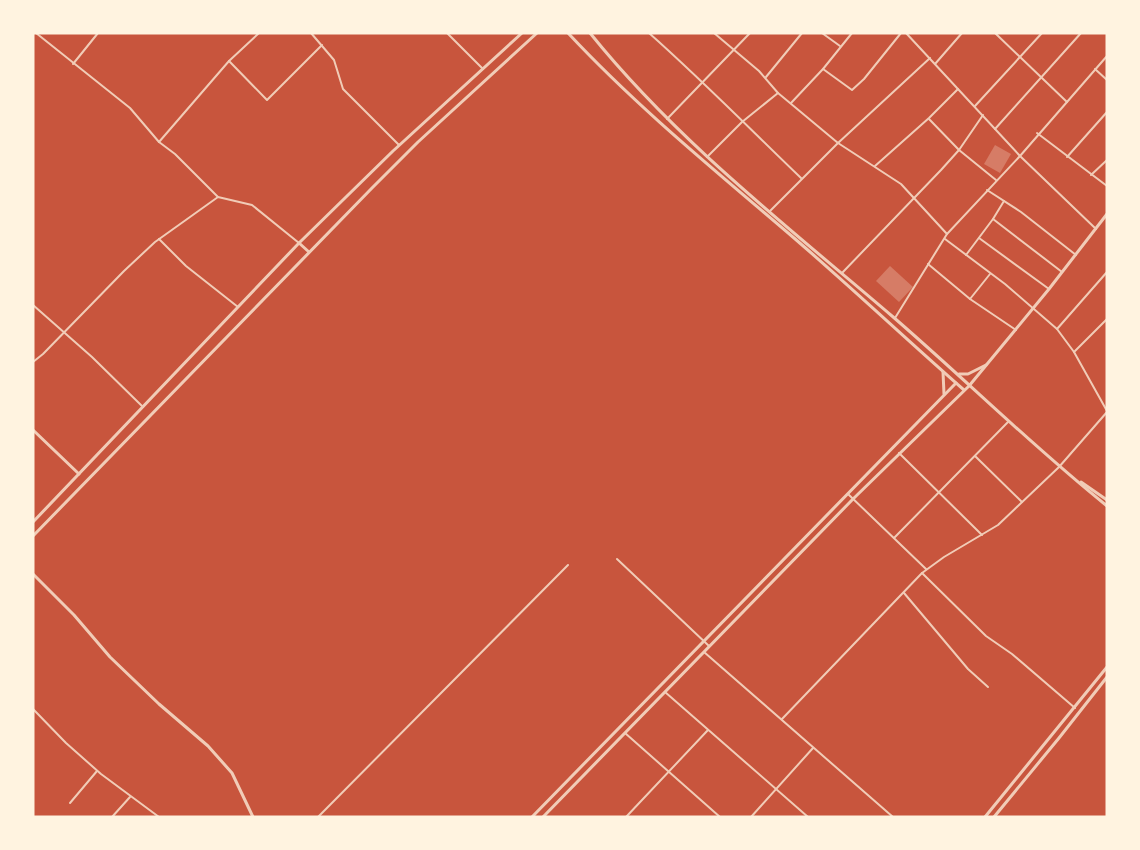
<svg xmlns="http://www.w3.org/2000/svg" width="1140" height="850" font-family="'Sofia Sans Condensed',sans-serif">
<rect width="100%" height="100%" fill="#c8553d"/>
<g fill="#d67c66">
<path d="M995 145 1011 154 1000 173 984 164Z"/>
<path d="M890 266 913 287 899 302 876 281Z"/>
</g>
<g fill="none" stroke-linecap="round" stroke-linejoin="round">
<g stroke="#f1ccb7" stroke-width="2">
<path d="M36 33 130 108 159 142 175 154 218 197"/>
<path d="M311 33 334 60 343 89 399 145"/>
<path d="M447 33 483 69"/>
<path d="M649 33C702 80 751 130 801 178"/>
<path d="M714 33 759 71 778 93 838 143 901 184 947 234"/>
<path d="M822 33 840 46"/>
<path d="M906 33 1020 156 1096 229"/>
<path d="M995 33 1067 102"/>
<path d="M229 61 267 100 322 45"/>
<path d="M73 64 98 33"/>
<path d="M935 64 962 33"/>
<path d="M823 69 852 90 864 79 901 33"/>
<path d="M1095 69 1107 80"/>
<path d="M766 77 802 33"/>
<path d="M791 103 823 69 852 33"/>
<path d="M975 106 1042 33"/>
<path d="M667 119 750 33"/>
<path d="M929 119 959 150 996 180"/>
<path d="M995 129 1081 33"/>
<path d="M1037 133 1107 186"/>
<path d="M159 142 229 61 259 33"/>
<path d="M707 157 742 122 778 93"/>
<path d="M1067 157 1107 112"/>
<path d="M875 166 929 118 958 89"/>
<path d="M1091 175 1107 160"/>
<path d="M987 190 1021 212 1076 255"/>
<path d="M770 211 838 143 930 58"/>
<path d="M993 219 1062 272"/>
<path d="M979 238 1049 289"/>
<path d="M159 239 186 266 238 307"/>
<path d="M945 239 1005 284 1057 329 1074 352 1107 411"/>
<path d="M966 255 993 219 1004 201"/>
<path d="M928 264 970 299 1016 330"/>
<path d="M842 273 941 170 959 150 983 115"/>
<path d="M970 299 990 274"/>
<path d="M33 305 92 357 143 407"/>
<path d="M895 318 947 234 1020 156 1107 56"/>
<path d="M1057 329 1107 272"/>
<path d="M1074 352 1107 319"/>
<path d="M33 362 43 354 124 271 155 242 218 197 252 205 299 243"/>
<path d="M899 453 982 535"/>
<path d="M975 456 1022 502"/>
<path d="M848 494 926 569"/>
<path d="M894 538 1008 422"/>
<path d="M617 559 709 646"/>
<path d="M922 573 986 636 1012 654 1075 708"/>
<path d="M904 593 968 669 988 687"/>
<path d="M704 652 893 817"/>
<path d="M665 692 808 817"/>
<path d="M33 709 66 743 101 774 159 817"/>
<path d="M782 719 922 573 944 557 998 525 1059 467 1107 412"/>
<path d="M625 733 720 817"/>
<path d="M70 803 97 771"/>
<path d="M112 817 130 797"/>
<path d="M318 817 568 565"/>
<path d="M626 817 708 730"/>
<path d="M751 817 813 748"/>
</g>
<g stroke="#f1ccb7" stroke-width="3">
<path d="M568 33C638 108 717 172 794 238 852 288 907 340 964 390"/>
<path d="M590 33C677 141 787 226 892 316 964 378 1032 446 1107 506"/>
<path d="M299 243 309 252"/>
<path d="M943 372 944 394"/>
<path d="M959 374H968L986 365"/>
<path d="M33 430 79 474"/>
<path d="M1081 482 1107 500"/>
<path d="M33 522 299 243 393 151 522 33"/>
<path d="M33 536 372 188 418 142 537 33"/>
<path d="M33 574 74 615 110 657 159 704 208 746 232 773 253 817"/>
<path d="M532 817 956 383"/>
<path d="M543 817 853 499 969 386 1049 289 1107 214"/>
<path d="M985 817 1107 667"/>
<path d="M994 817 1059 738 1107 677"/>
</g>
</g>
<rect width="1140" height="850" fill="none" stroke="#fff3e0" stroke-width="69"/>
</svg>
